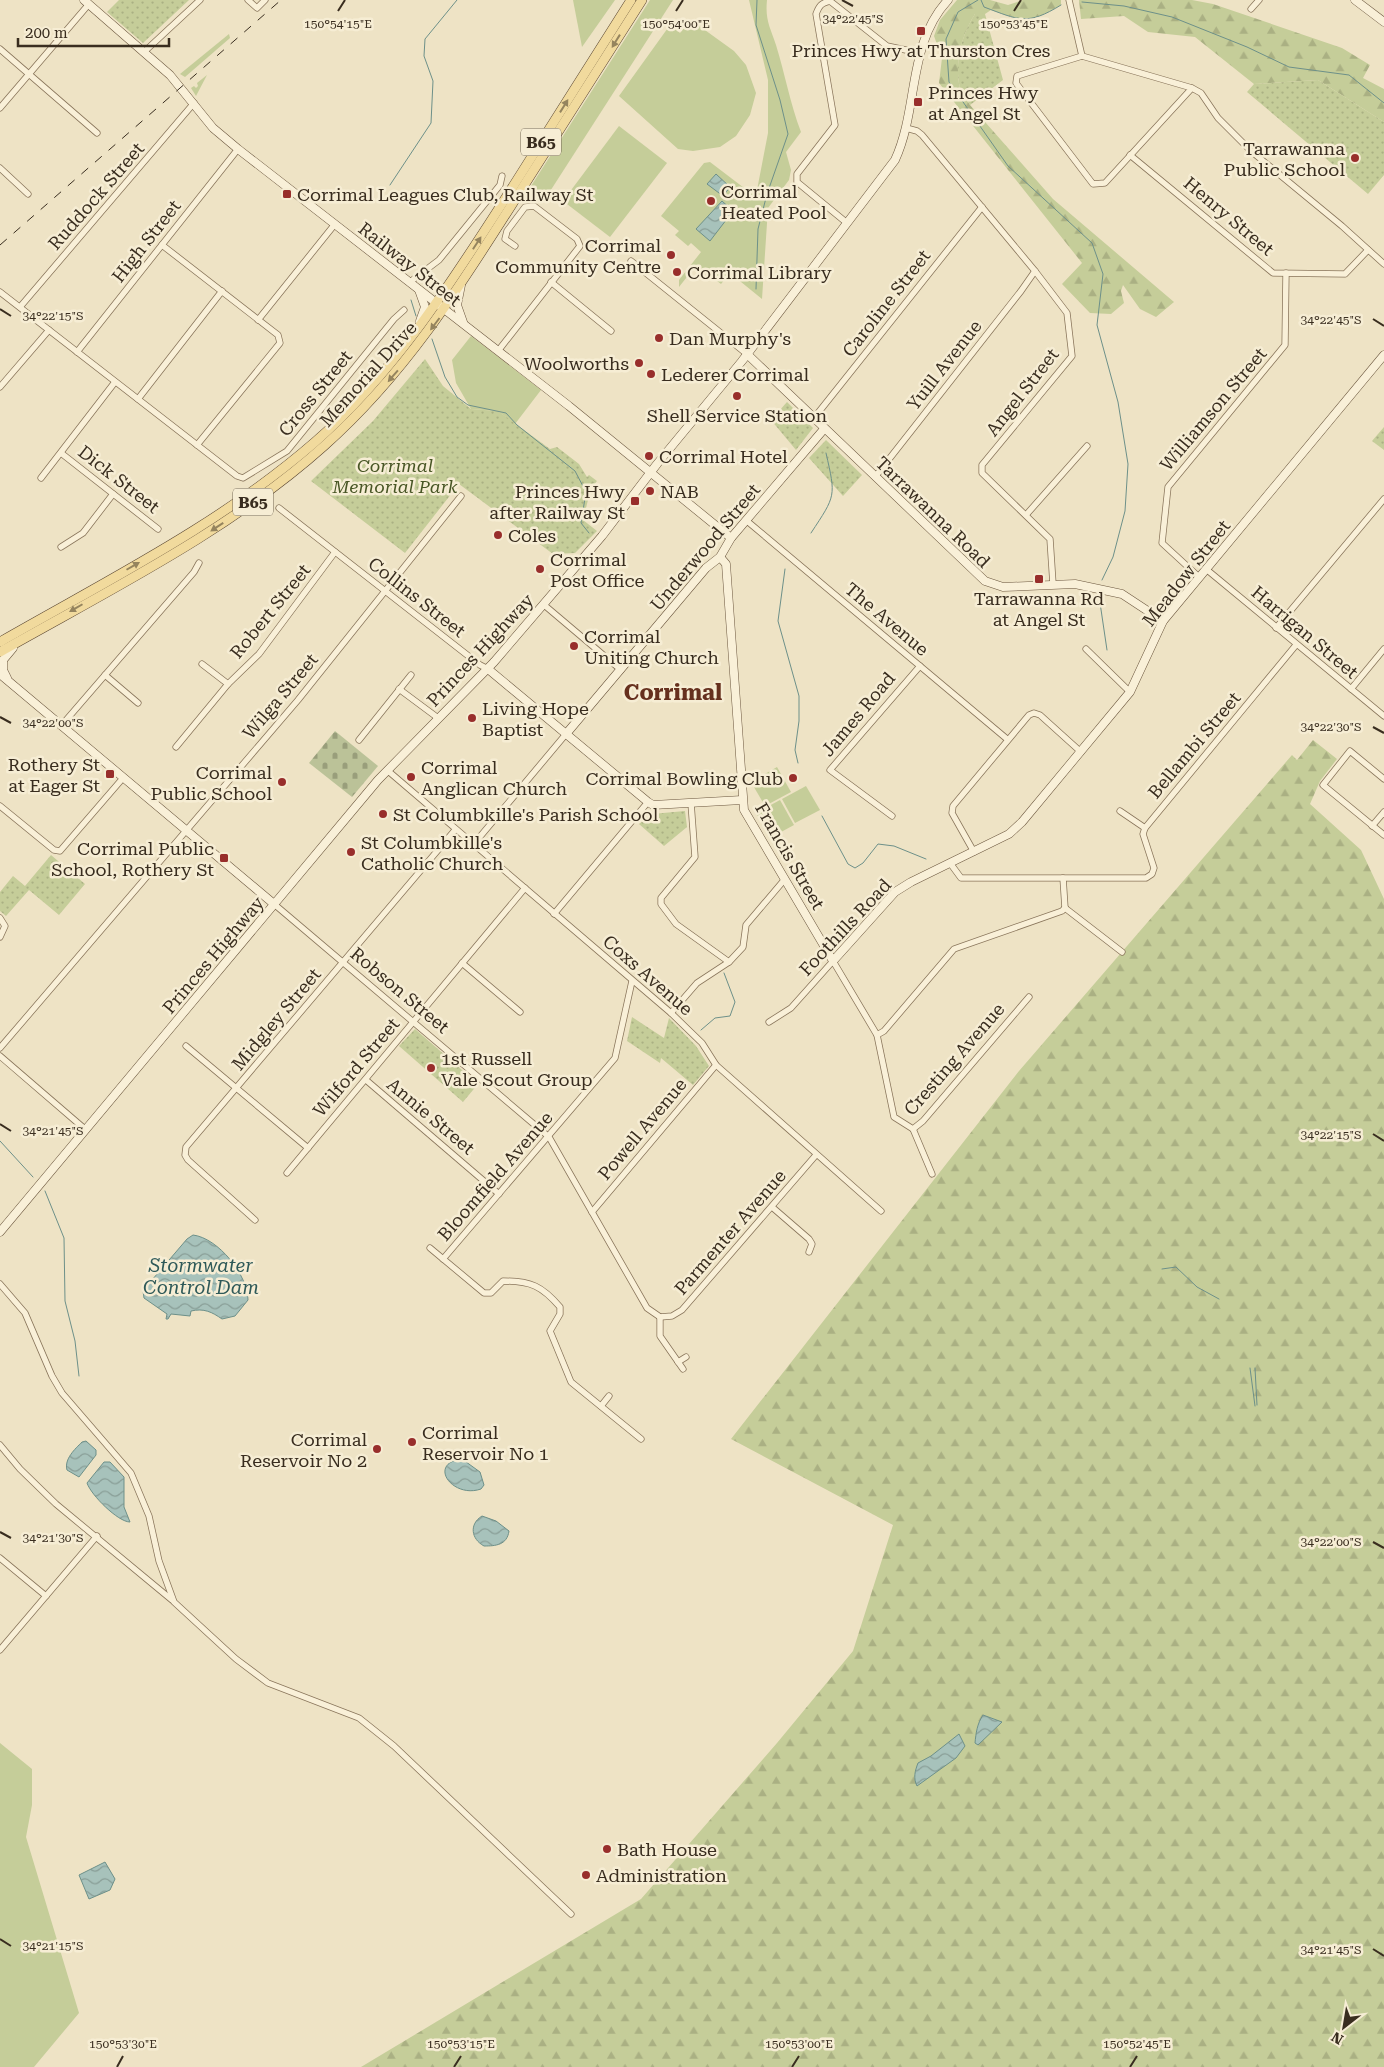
<svg xmlns="http://www.w3.org/2000/svg" width="1384" height="2067" font-family="'Roboto Serif',serif">
<defs>
<pattern id="forest-firs" width="22" height="20" patternUnits="userSpaceOnUse" patternTransform="scale(1.25)"><rect width="22" height="20" fill="#c5cd99"/><path d="M5 1l3.5 6h-7zM16 11l3.5 6h-7z" fill="#aab083"/></pattern>
<pattern id="cemetery-stones" width="16" height="16" patternUnits="userSpaceOnUse" patternTransform="scale(1.25)"><rect width="16" height="16" fill="#bbc298"/><path d="M2 7V4a2 2 0 0 1 4 0v3zM10 15v-3a2 2 0 0 1 4 0v3z" fill="#999e7b"/></pattern>
<pattern id="park-dots" width="8" height="8" patternUnits="userSpaceOnUse" patternTransform="scale(1.25)"><rect width="8" height="8" fill="#c5cd99"/><path d="M2 2h.1M6 6h.1" fill="none" stroke="#aab083" stroke-width="1.8" stroke-linecap="round"/></pattern>
<pattern id="water-waves" width="16" height="10" patternUnits="userSpaceOnUse" patternTransform="scale(1.25)"><rect width="16" height="10" fill="#a7c2bb"/><path d="M0 5q4-4 8 0t8 0" fill="none" stroke="#899e97"/></pattern>
</defs>
<rect width="100%" height="100%" fill="#eee3c5"/>
<g fill="#c5cd99">
<path d="M573 0H615L582 47Z"/>
<path d="M650 0H673L547 196 531 186Z"/>
<path d="M749 0H767C765 20 770 27 776 45 785 74 790 103 801 132L786 152 791 170 789 180 768 208 762 299 730 273 721 284 700 268 698 271 694 268 679 287V280L701 252 691 243 688 246 675 235 679 231 661 216 704 163 710 162 752 194 757 190 768 133V80Z"/>
<path d="M691 20 734 51 746 65 756 93 750 115 736 136 720 147 693 151 678 149 619 96 670 25 680 33Z"/>
<path d="M229 34 230 38 185 77 180 74Z"/>
<path d="M207 75 196 96 191 88 194 86 196 88 198 86 197 83Z"/>
<path d="M619 126 667 163 610 237 563 201Z"/>
<path d="M471 336 541 390 515 424 498 411 471 409 456 383 452 360Z"/>
<path d="M777 767 791 792 765 806 751 782Z"/>
<path d="M806 786 820 810 795 823 782 799Z"/>
<path d="M780 800 794 825 770 838 756 813Z"/>
<path d="M0 1743 32 1769V1805L26 1837 79 2013 34 2067H0Z"/>
</g>
<g fill="url(#forest-firs)">
<path d="M957 0H990L1008 5 1023 0H1061V5C1031 23 1024 22 991 10L985 14H975C962 34 954 63 960 88 961 93 967 100 970 105L1053 199 1174 302 1156 317 1140 309 1123 285 1121 291 1124 303 1111 314 1090 313 1062 284 1082 263 939 83 942 58 934 36 940 20Z"/>
<path d="M1079 0H1192L1213 4 1342 48 1370 65 1363 78 1384 89V122L1318 80 1254 84 1195 37 1148 32 1124 16 1081 19Z"/>
<path d="M1313 740 1337 759 1320 781 1310 804 1361 850 1384 899V2067H361L641 1899 777 1743 853 1651 893 1525 731 1439 1019 1071 1292 755 1297 760Z"/>
</g>
<path fill="url(#cemetery-stones)" d="M335 731 378 766 352 797 309 763Z"/>
<g fill="url(#park-dots)">
<path d="M119 0H189L143 43 107 12Z"/>
<path d="M975 14H985L1003 80 970 105C967 99 961 93 960 88 954 63 962 34 975 14Z"/>
<path d="M1318 80 1384 122V175L1368 194 1247 92 1254 84Z"/>
<path d="M425 359 443 386 471 409 498 411 550 449 557 447 579 464 587 477 589 475 597 481 591 488 583 520 597 531 575 553 553 554 459 484 405 553 311 481 373 421Z"/>
<path d="M787 402 813 428 796 450 771 420Z"/>
<path d="M1384 427V450L1372 441Z"/>
<path d="M826 440 862 475 843 496 809 458Z"/>
<path d="M685 811 687 827 664 846 639 824 652 814Z"/>
<path d="M51 855 85 884 59 915 29 890 6 916 0 911V892L13 876 25 886Z"/>
<path d="M632 1017 664 1038 669 1018 696 1046 709 1066 693 1085 661 1058 660 1063 627 1041Z"/>
<path d="M415 1029 478 1084 463 1102 399 1046Z"/>
</g>
<g fill="url(#water-waves)" stroke="#6d9089">
<path d="M716 174 730 187 723 196 707 184Z"/>
<path d="M722 201 733 211 710 241 696 229Z"/>
<path d="M193 1235C218 1238 248 1275 248 1300L235 1316 222 1319C212 1312 204 1308 191 1311L190 1316 171 1314 168 1319H166L167 1314 144 1298 143 1291 146 1287 187 1239Z"/>
<path d="M86 1441 96 1450V1455L79 1477 67 1470C64 1459 75 1449 82 1442Z"/>
<path d="M462 1459 480 1472 484 1485 481 1489C452 1499 427 1463 462 1459Z"/>
<path d="M104 1462H110L124 1477V1507L130 1522C118 1522 91 1495 87 1483Z"/>
<path d="M482 1516 496 1521 509 1531C507 1545 496 1546 484 1546 471 1539 469 1524 482 1516Z"/>
<path d="M983 1715 1002 1722 978 1745 975 1743C976 1733 977 1724 983 1715Z"/>
<path d="M959 1734 965 1746 956 1758 917 1786C913 1778 915 1771 918 1763L931 1756Z"/>
<path d="M105 1862 115 1879 110 1890 89 1899 79 1875Z"/>
</g>
<g fill="none" stroke-linecap="round" stroke-linejoin="round">
<g stroke="#6d9089" stroke-width="1">
<path d="M978 0 958 12 946 39 949 82 1008 166 1092 243 1103 274 1097 325 1118 402 1128 464 1125 511 1113 557 1102 580"/>
<path d="M981 0 984 7C1019 20 1027 26 1061 5"/>
<path d="M1082 2 1124 6 1172 17 1247 47 1289 67 1349 75 1384 103"/>
<path d="M390 185 431 123 433 81 424 56 425 39 457 0"/>
<path d="M756 289 758 229 767 194 788 134 780 100 756 25 757 0"/>
<path d="M411 300 416 316"/>
<path d="M432 339 445 377 457 397 468 405 506 413 517 425 575 471 586 492 581 523 589 533"/>
<path d="M811 533C836 495 836 497 826 453"/>
<path d="M785 569 778 621 799 696V721L795 750 798 763"/>
<path d="M1099 596 1107 650"/>
<path d="M822 816 848 864 855 868 863 863 878 844 894 846 926 859"/>
<path d="M701 1030 715 1018 730 1016 735 1002 724 973"/>
<path d="M0 1141 33 1177"/>
<path d="M45 1191 64 1238 65 1301 75 1341 79 1376"/>
<path d="M1162 1269 1176 1267 1197 1287 1219 1299"/>
<path d="M1250 1368 1255 1406"/>
<path d="M1255 1368 1257 1405"/>
</g>
<g stroke="#89755b" stroke-width="7">
<g id="street">
<path d="M248 0 257 8 265 0"/>
<path d="M1069 0 1082 56"/>
<path d="M1251 9 1259 0"/>
<path d="M0 49 97 133"/>
<path d="M144 52 200 0"/>
<path d="M1192 88 1105 183 1093 184 1016 83 1017 76 1082 56 1192 88 1201 93 1218 118 1251 151 1342 226 1384 264"/>
<path d="M0 108 89 4"/>
<path d="M906 128 917 131 922 135 1035 271 1067 313 1072 356 982 465V473L1050 539 1053 584"/>
<path d="M1130 155 1273 273 1345 274 1368 250"/>
<path d="M0 168 28 194"/>
<path d="M847 223 797 182V174L835 125 816 14C819 6 821 3 830 1L887 46 920 53"/>
<path d="M162 245 278 335 280 343 197 445"/>
<path d="M631 261 747 354"/>
<path d="M410 282 439 260 500 185 502 176"/>
<path d="M551 282 611 331"/>
<path d="M0 292 237 476 243 478 287 451 394 319 404 310"/>
<path d="M20 307 194 103"/>
<path d="M258 320 335 224"/>
<path d="M498 351 580 246 577 239 534 206 525 207 507 231 505 239 515 246"/>
<path d="M77 352 238 149"/>
<path d="M0 387 49 330"/>
<path d="M138 399 222 291"/>
<path d="M814 418 982 207"/>
<path d="M61 453 158 529"/>
<path d="M875 477 1021 291 1035 271"/>
<path d="M41 478 115 382"/>
<path d="M279 508 480 665 488 669"/>
<path d="M1026 515 1087 446"/>
<path d="M747 521 1007 739"/>
<path d="M61 547 83 533 113 494"/>
<path d="M1206 569 1384 716"/>
<path d="M1199 577 1162 543 1168 487 1285 345 1286 273"/>
<path d="M543 604 621 670"/>
<path d="M1276 628 1384 499"/>
<path d="M1086 649 1130 692"/>
<path d="M202 664 228 684 259 654 335 552"/>
<path d="M105 675 138 703"/>
<path d="M399 689 438 718"/>
<path d="M1351 689 1384 649"/>
<path d="M61 726 194 572 199 563"/>
<path d="M359 740 411 675"/>
<path d="M176 747 228 684"/>
<path d="M387 770 671 1013 702 1043 716 1065 881 1211"/>
<path d="M1384 779 1350 751 1323 785 1384 835"/>
<path d="M691 803 695 857 661 898V904L676 924 729 962"/>
<path d="M0 806 54 850 60 851 123 778"/>
<path d="M1120 811 1145 828"/>
<path d="M892 816 830 770 920 666"/>
<path d="M1372 826 1384 812"/>
<path d="M473 845 566 734"/>
<path d="M974 852 952 813 953 806 1029 715 1034 713 1040 715 1081 752"/>
<path d="M950 863 961 878H1146L1152 874 1154 868 1143 834 1145 828 1296 645"/>
<path d="M1063 878 1065 908"/>
<path d="M274 904 549 1137 647 1308 660 1317"/>
<path d="M1065 908 1122 952"/>
<path d="M554 914 648 802"/>
<path d="M0 918 5 926 0 937"/>
<path d="M462 963 520 1012"/>
<path d="M671 1013 697 983 729 962 743 947 746 925 785 879"/>
<path d="M769 1022 791 1008 833 961 877 1035 894 1117 913 1129 923 1121 1029 997"/>
<path d="M877 1035 884 1031 954 949 1062 911 1065 908"/>
<path d="M186 1046 308 1148"/>
<path d="M0 1048 298 700 461 496"/>
<path d="M0 1056 86 1130"/>
<path d="M366 1080 499 1194"/>
<path d="M913 1129 932 1174"/>
<path d="M287 1173 525 888"/>
<path d="M772 1207 809 1239 812 1244 809 1252"/>
<path d="M592 1212 716 1065"/>
<path d="M255 1220 188 1160 185 1155 186 1147 455 830"/>
<path d="M430 1248 484 1293H491L503 1281C531 1281 542 1286 560 1307V1314L550 1331 571 1382 641 1439"/>
<path d="M443 1259 615 1058 632 981"/>
<path d="M0 1284 25 1313 52 1376 62 1393 131 1473 149 1516 159 1561 174 1602 236 1659 268 1683 359 1718 394 1746 571 1914"/>
<path d="M660 1317 672 1316 682 1310 816 1155"/>
<path d="M660 1317V1336L683 1369"/>
<path d="M678 1362 686 1357"/>
<path d="M601 1406 609 1396"/>
<path d="M0 1445 20 1469 56 1504 172 1600"/>
<path d="M0 1558 46 1596"/>
<path d="M0 1650 97 1536"/>
</g>
</g>
<g stroke="#6b563e" stroke-width="9">
<g id="secondary">
<path d="M84 0 170 75 213 128 238 149 569 406 731 538"/>
<path d="M1355 0 1384 22"/>
<path d="M461 285 457 305 463 322"/>
<path d="M419 290 425 307 420 321"/>
<path d="M747 354 985 581 1003 587 1075 584 1122 594 1163 621"/>
<path d="M720 557 726 564 744 810 833 961 895 892 911 882 1009 834 1022 822 1130 692 1163 621 1384 355"/>
<path d="M488 669 648 802 653 805 742 800"/>
<path d="M0 674 274 904"/>
<path d="M7 678 3 670V660L13 648"/>
<path d="M566 734 706 568 720 557 731 538 824 429"/>
<path d="M0 1232 378 780 494 662 602 536 657 464 742 361 895 160C919 108 907 44 948 0"/>
</g>
</g>
<g stroke="#57432f" stroke-width="10">
<g id="primary">
<path d="M0 642C108 580 221 524 315 442 394 373 449 286 505 199 547 133 589 66 631 0"/>
<path d="M0 652C111 589 229 531 324 446 405 374 459 288 516 198 558 132 600 66 642 0"/>
</g>
</g>
<use href="#street" stroke="#f9f0d8" stroke-width="5.5"/>
<use href="#secondary" stroke="#f9f0d8" stroke-width="8"/>
<use href="#primary" stroke="#f1da9d" stroke-width="9"/>
<path stroke="#392d1f" stroke-width="1" stroke-dasharray="9 9" stroke-linecap="butt" d="M0 245 281 0"/>
</g>
<defs><path id="oneway-solid" d="M-6-.8H1V-3.2L6.5 0L1 3.2V.8H-6Z" transform="scale(1.25)"/></defs>
<g fill="#95845e">
<use href="#oneway-solid" transform="translate(616 41) rotate(122)"/>
<use href="#oneway-solid" transform="translate(564 106) rotate(-58)"/>
<use href="#oneway-solid" transform="translate(477 243) rotate(-57)"/>
<use href="#oneway-solid" transform="translate(435 324) rotate(127)"/>
<use href="#oneway-solid" transform="translate(393 376) rotate(131)"/>
<use href="#oneway-solid" transform="translate(217 527) rotate(147)"/>
<use href="#oneway-solid" transform="translate(133 566) rotate(-30)"/>
<use href="#oneway-solid" transform="translate(76 608) rotate(150)"/>
</g>
<path fill="none" stroke="#392d1f" stroke-width="2" d="M842 0 853 6M338 11 345 0M676 11 683 0M1014 11 1021 0M0 309 11 316M1373 319 1384 326M0 717 11 723M1373 727 1384 733M0 1124 11 1131M1373 1134 1384 1141M0 1532 11 1538M1373 1542 1384 1548M0 1939 11 1946M1373 1949 1384 1956M117 2067 123 2056M454 2067 461 2056M792 2067 799 2056M1130 2067 1137 2056"/>
<g fill="#982e2b" stroke="#f6edd4" stroke-width="2">
<rect x="916" y="26" width="10" height="10" rx="2.5"/>
<rect x="913" y="97" width="10" height="10" rx="2.5"/>
<circle cx="1355" cy="158" r="5"/>
<rect x="282" y="189" width="10" height="10" rx="2.5"/>
<circle cx="711" cy="201" r="5"/>
<circle cx="671" cy="255" r="5"/>
<circle cx="677" cy="272" r="5"/>
<circle cx="659" cy="338" r="5"/>
<circle cx="639" cy="363" r="5"/>
<circle cx="651" cy="374" r="5"/>
<circle cx="737" cy="396" r="5"/>
<circle cx="649" cy="456" r="5"/>
<circle cx="650" cy="491" r="5"/>
<rect x="630" y="496" width="10" height="10" rx="2.5"/>
<circle cx="498" cy="535" r="5"/>
<circle cx="540" cy="569" r="5"/>
<rect x="1034" y="574" width="10" height="10" rx="2.5"/>
<circle cx="574" cy="646" r="5"/>
<circle cx="472" cy="718" r="5"/>
<rect x="105" y="769" width="10" height="10" rx="2.5"/>
<circle cx="411" cy="777" r="5"/>
<circle cx="793" cy="778" r="5"/>
<circle cx="282" cy="782" r="5"/>
<circle cx="383" cy="814" r="5"/>
<circle cx="351" cy="852" r="5"/>
<rect x="219" y="853" width="10" height="10" rx="2.5"/>
<circle cx="431" cy="1068" r="5"/>
<circle cx="412" cy="1442" r="5"/>
<circle cx="377" cy="1449" r="5"/>
<circle cx="607" cy="1849" r="5"/>
<circle cx="586" cy="1875" r="5"/>
</g>
<g text-anchor="middle" dominant-baseline="central" stroke-width="5" stroke-linejoin="round" paint-order="stroke">
<g fill="#f6edd4" stroke="#726755" stroke-width="1">
<rect x="521" y="128.5" width="40" height="27" rx="4"/>
<rect x="233" y="488.5" width="40" height="27" rx="4"/>
</g>
<g font-size="16" font-weight="bold" fill="#392d1f">
<text x="541" y="142">B65</text>
<text x="253" y="502">B65</text>
</g>
<g font-size="18" fill="#392d1f" stroke="#f6edd4" text-anchor="start">
<text x="921" y="50" text-anchor="middle">Princes Hwy at Thurston Cres</text>
<text x="928" y="92">Princes Hwy<tspan x="928" dy="21">at Angel St</tspan></text>
<text x="1345" y="148" text-anchor="end">Tarrawanna<tspan x="1345" dy="21">Public School</tspan></text>
<text x="721" y="191">Corrimal<tspan x="721" dy="21">Heated Pool</tspan></text>
<text x="297" y="194">Corrimal Leagues Club, Railway St</text>
<text x="661" y="245" text-anchor="end">Corrimal<tspan x="661" dy="21">Community Centre</tspan></text>
<text x="687" y="272">Corrimal Library</text>
<text x="669" y="338">Dan Murphy's</text>
<text x="629" y="363" text-anchor="end">Woolworths</text>
<text x="661" y="374">Lederer Corrimal</text>
<text x="737" y="415" text-anchor="middle">Shell Service Station</text>
<text x="659" y="456">Corrimal Hotel</text>
<text x="625" y="491" text-anchor="end">Princes Hwy<tspan x="625" dy="21">after Railway St</tspan></text>
<text x="660" y="491">NAB</text>
<text x="508" y="535">Coles</text>
<text x="550" y="559">Corrimal<tspan x="550" dy="21">Post Office</tspan></text>
<text x="1039" y="598" text-anchor="middle">Tarrawanna Rd<tspan x="1039" dy="21">at Angel St</tspan></text>
<text x="584" y="636">Corrimal<tspan x="584" dy="21">Uniting Church</tspan></text>
<text x="482" y="708">Living Hope<tspan x="482" dy="21">Baptist</tspan></text>
<text x="100" y="764" text-anchor="end">Rothery St<tspan x="100" dy="21">at Eager St</tspan></text>
<text x="421" y="767">Corrimal<tspan x="421" dy="21">Anglican Church</tspan></text>
<text x="272" y="772" text-anchor="end">Corrimal<tspan x="272" dy="21">Public School</tspan></text>
<text x="783" y="778" text-anchor="end">Corrimal Bowling Club</text>
<text x="393" y="814">St Columbkille's Parish School</text>
<text x="361" y="842">St Columbkille's<tspan x="361" dy="21">Catholic Church</tspan></text>
<text x="214" y="848" text-anchor="end">Corrimal Public<tspan x="214" dy="21">School, Rothery St</tspan></text>
<text x="441" y="1058">1st Russell<tspan x="441" dy="21">Vale Scout Group</tspan></text>
<text x="422" y="1432">Corrimal<tspan x="422" dy="21">Reservoir No 1</tspan></text>
<text x="367" y="1439" text-anchor="end">Corrimal<tspan x="367" dy="21">Reservoir No 2</tspan></text>
<text x="617" y="1849">Bath House</text>
<text x="596" y="1875">Administration</text>
</g>
<g font-size="18" fill="#392d1f" stroke="#f6edd4">
<text transform="translate(96 196) rotate(-49)">Ruddock Street</text>
<text transform="translate(1229 216) rotate(40)">Henry Street</text>
<text transform="translate(146 241) rotate(-52)">High Street</text>
<text transform="translate(410 264) rotate(38)">Railway Street</text>
<text transform="translate(886 303) rotate(-52)">Caroline Street</text>
<text transform="translate(944 365) rotate(-52)">Yuill Avenue</text>
<text transform="translate(368 374) rotate(-48)">Memorial Drive</text>
<text transform="translate(1022 392) rotate(-52)">Angel Street</text>
<text transform="translate(315 393) rotate(-51)">Cross Street</text>
<text transform="translate(1213 409) rotate(-50)">Williamson Street</text>
<text transform="translate(119 479) rotate(38)">Dick Street</text>
<text transform="translate(933 512) rotate(44)">Tarrawanna Road</text>
<text transform="translate(705 547) rotate(-50)">Underwood Street</text>
<text transform="translate(1186 573) rotate(-52)">Meadow Street</text>
<text transform="translate(417 597) rotate(38)">Collins Street</text>
<text transform="translate(270 611) rotate(-51)">Robert Street</text>
<text transform="translate(887 619) rotate(40)">The Avenue</text>
<text transform="translate(1305 632) rotate(40)">Harrigan Street</text>
<text transform="translate(480 650) rotate(-47)">Princes Highway</text>
<text transform="translate(280 696) rotate(-50)">Wilga Street</text>
<text transform="translate(858 714) rotate(-50)">James Road</text>
<text transform="translate(1194 745) rotate(-50)">Bellambi Street</text>
<text transform="translate(790 856) rotate(60)">Francis Street</text>
<text transform="translate(845 927) rotate(-47)">Foothills Road</text>
<text transform="translate(213 955) rotate(-50)">Princes Highway</text>
<text transform="translate(648 975) rotate(41)">Coxs Avenue</text>
<text transform="translate(400 990) rotate(40)">Robson Street</text>
<text transform="translate(276 1019) rotate(-50)">Midgley Street</text>
<text transform="translate(954 1059) rotate(-49)">Cresting Avenue</text>
<text transform="translate(356 1067) rotate(-50)">Wilford Street</text>
<text transform="translate(431 1116) rotate(40)">Annie Street</text>
<text transform="translate(642 1129) rotate(-50)">Powell Avenue</text>
<text transform="translate(495 1176) rotate(-49)">Bloomfield Avenue</text>
<text transform="translate(730 1232) rotate(-49)">Parmenter Avenue</text>
</g>
<g font-size="18" font-style="italic" fill="#485625" stroke="#f6edd4">
<text x="395" y="465">Corrimal<tspan x="395" dy="21">Memorial Park</tspan></text>
</g>
<g font-size="19" font-style="italic" fill="#2e5958" stroke="#f6edd4">
<text x="201" y="1265">Stormwater<tspan x="201" dy="22">Control Dam</tspan></text>
</g>
<g font-size="22" font-weight="bold" fill="#66301e" stroke="#f6edd4">
<text x="673" y="692">Corrimal</text>
</g>
</g>
<g font-size="12" text-anchor="middle" fill="#392d1f" stroke="#f6edd4" stroke-width="5" stroke-linejoin="round" paint-order="stroke">
<text x="853" y="23">34°22'45"S</text>
<text x="338" y="28">150°54'15"E</text>
<text x="676" y="28">150°54'00"E</text>
<text x="1014" y="28">150°53'45"E</text>
<text x="53" y="320">34°22'15"S</text>
<text x="1331" y="324">34°22'45"S</text>
<text x="53" y="727">34°22'00"S</text>
<text x="1331" y="731">34°22'30"S</text>
<text x="53" y="1135">34°21'45"S</text>
<text x="1331" y="1139">34°22'15"S</text>
<text x="53" y="1542">34°21'30"S</text>
<text x="1331" y="1546">34°22'00"S</text>
<text x="53" y="1950">34°21'15"S</text>
<text x="1331" y="1954">34°21'45"S</text>
<text x="123" y="2048">150°53'30"E</text>
<text x="461" y="2048">150°53'15"E</text>
<text x="799" y="2048">150°53'00"E</text>
<text x="1137" y="2048">150°52'45"E</text>
</g>
<g transform="translate(1344 2027) rotate(211)" stroke="#f6edd4" stroke-width="4" paint-order="stroke">
<path d="M0-4L9 19L0 12L-9 19Z" fill="#392d1f"/>
<text y="-8" font-size="14" font-weight="bold" text-anchor="middle" fill="#392d1f">N</text>
</g>
<path d="M18 38v8h151v-8" fill="none" stroke="#392d1f" stroke-width="2.5"/>
<text x="25" y="38" font-size="15" fill="#392d1f" stroke="#f6edd4" stroke-width="4" paint-order="stroke">200 m</text>
</svg>
